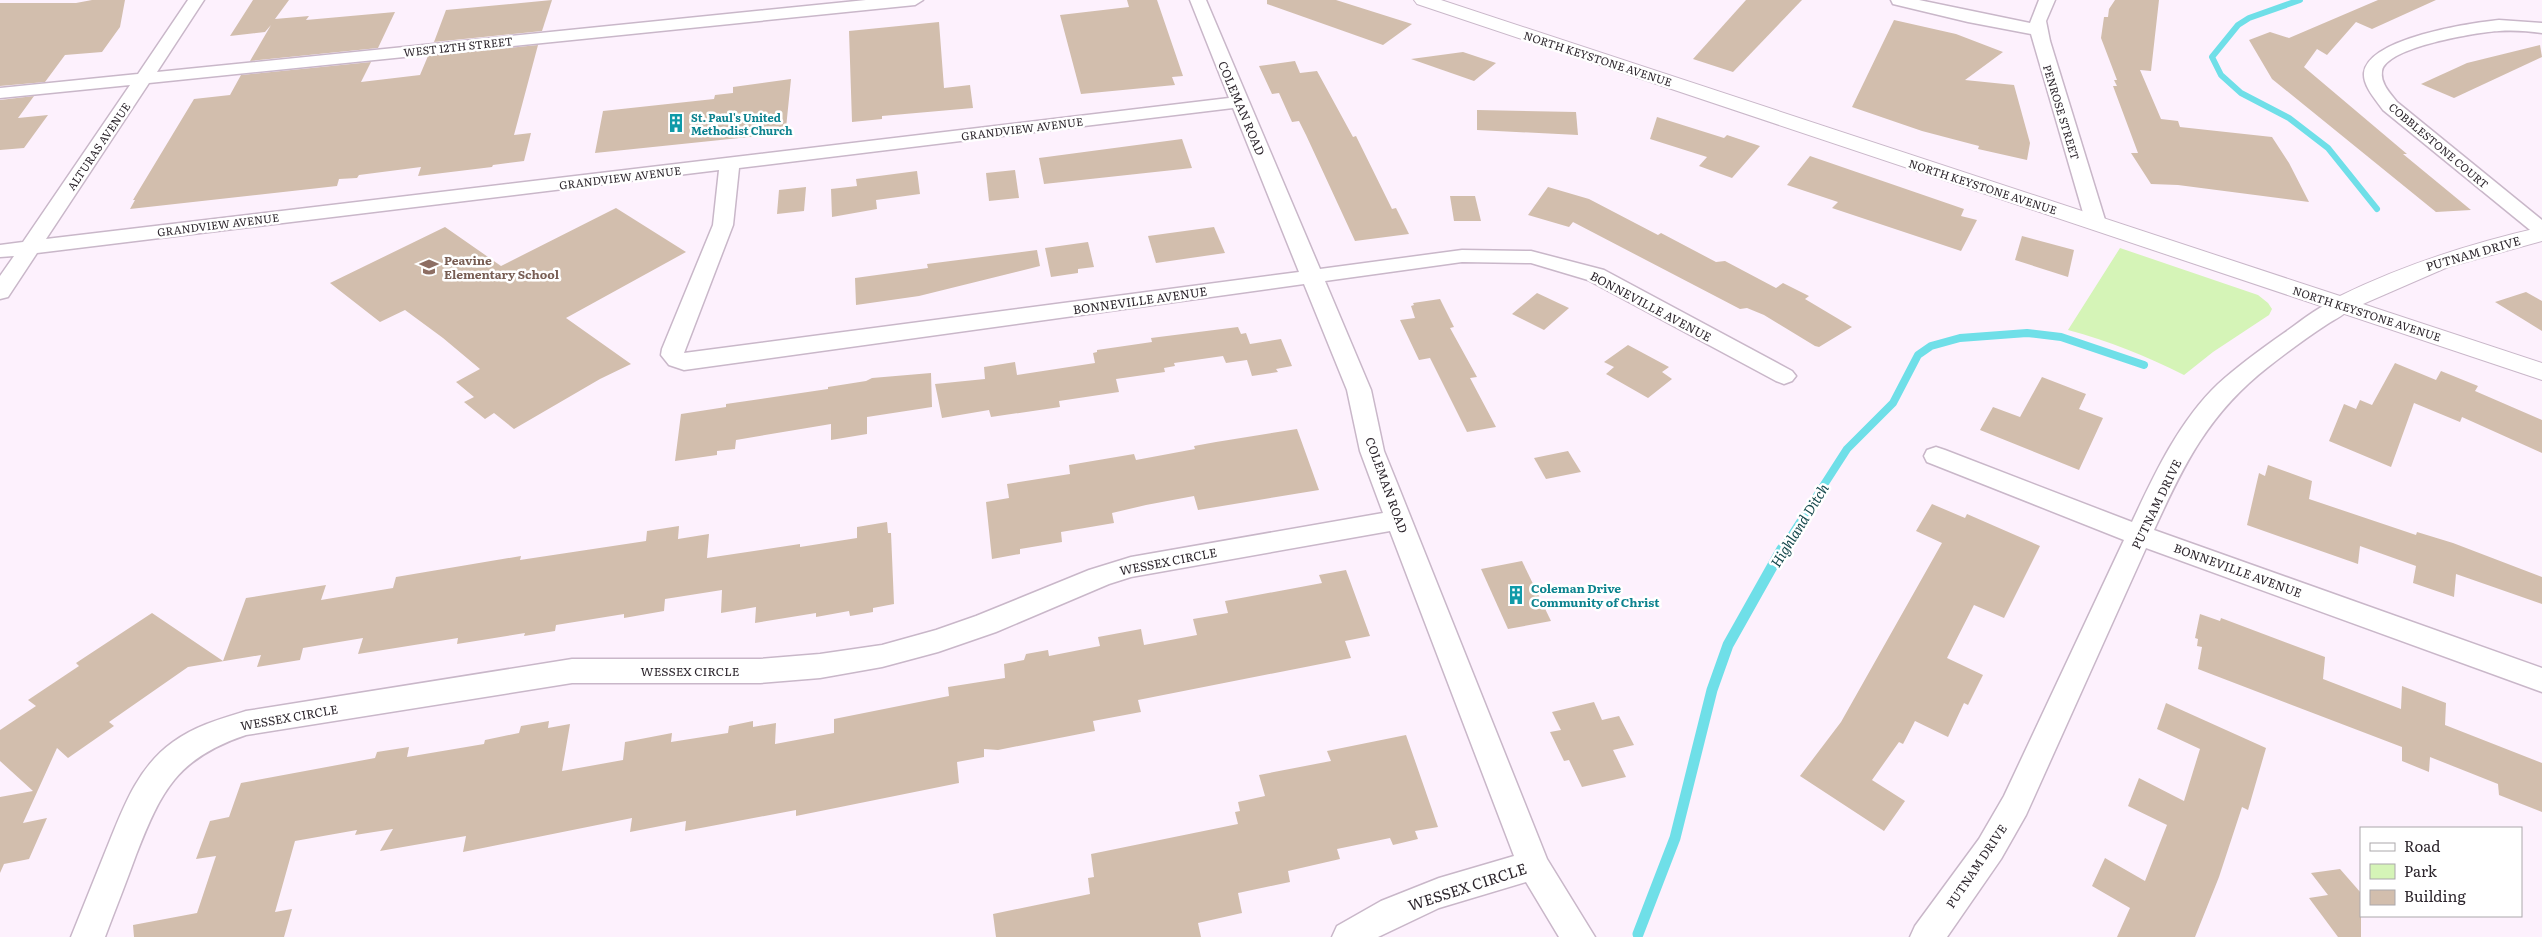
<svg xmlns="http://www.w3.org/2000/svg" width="2542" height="937" font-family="Literata,serif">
<rect width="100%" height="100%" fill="#fdf1fd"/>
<path fill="#d5f4b7" d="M2120 248 2258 295 2268 303 2272 309 2269 315 2213 352 2184 375C2146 356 2109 341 2068 330Z"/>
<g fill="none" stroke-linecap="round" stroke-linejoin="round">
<path stroke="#6fdfe8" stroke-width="6" d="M2300 0 2249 18 2238 25 2212 57 2221 75 2241 93 2289 118 2328 148 2377 209"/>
<path stroke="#6fdfe8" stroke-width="8" d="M1782 550 1847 449 1893 403 1918 355 1931 346 1960 338 2027 333 2061 337 2144 365"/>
<path stroke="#6fdfe8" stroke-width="11" d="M1638 934 1675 838 1712 690 1728 645 1782 549"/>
</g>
<g fill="#d2bead">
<path d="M92 0H125L120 27 102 52 65 55 45 82 0 86V3H76Z"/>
<path d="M253 0H289L275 19 309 16 306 20 395 12 378 48 250 61 271 25 265 32 230 36Z"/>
<path d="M552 0 542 31 434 42 446 10Z"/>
<path d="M1127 0H1157L1183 76 1172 77 1175 85 1081 94 1060 15 1129 7Z"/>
<path d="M1267 0H1336L1412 24 1383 45 1267 4Z"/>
<path d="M1746 0H1802L1733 72 1693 59Z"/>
<path d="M2115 0H2159L2151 71 2140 70 2161 119 2178 121 2180 127 2272 137 2289 163 2309 202 2178 185 2151 184 2131 153H2138L2113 86H2117L2114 80H2117L2101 38 2104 17H2108L2109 9Z"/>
<path d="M2378 0H2436L2372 29 2356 22 2327 55 2317 49 2304 67 2407 154H2403L2471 210 2436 212 2272 79 2249 40 2270 32 2289 38Z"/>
<path d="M1894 20 1956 34 2003 52 1965 80 2014 85 2030 143 2027 160 1978 149 1979 146 1922 131 1852 107Z"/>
<path d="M939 22 944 88 970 85 973 108 882 116V119L852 122 849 31Z"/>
<path d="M538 45 514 135 531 133 524 161 493 165 492 167 418 176 421 167 359 175 357 178 339 179 337 186 130 209 135 200H133L194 99 230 95 241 75 371 62 361 82 420 75 428 56Z"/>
<path d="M2540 45 2542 57 2454 98 2421 84 2467 63Z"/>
<path d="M1463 52 1496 63 1474 81 1411 59Z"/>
<path d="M1295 61 1300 73 1317 71 1353 137 1356 136 1392 209 1396 208 1409 234 1355 241 1306 135 1299 121 1292 122 1279 93 1272 94 1259 66Z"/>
<path d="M791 79 786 128 760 131 759 136 595 153 603 111 714 99 715 95 733 93V87Z"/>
<path d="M34 96 18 118 48 115 24 148 0 150V100Z"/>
<path d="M1477 110 1576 112 1578 135 1477 130Z"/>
<path d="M1657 117 1724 138 1727 135 1760 146 1732 178 1699 166 1707 157 1650 139Z"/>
<path d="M1182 139 1192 168 1044 184 1039 158Z"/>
<path d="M1810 156 1964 209 1961 216 1977 220 1961 251 1832 208 1838 202 1787 185Z"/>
<path d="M1015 170 1019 198 989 201 986 173Z"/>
<path d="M917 171 920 194 876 200 877 209 832 217 831 189 857 186 856 179Z"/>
<path d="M806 187 804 211 777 214 779 190Z"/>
<path d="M1548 187 1589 199 1658 235 1661 233 1716 262 1725 261 1776 288 1783 283 1809 296 1805 299 1852 327 1819 347 1815 346 1764 315 1747 308 1740 309 1573 222 1569 227 1528 215Z"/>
<path d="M1450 196H1475L1481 221H1454Z"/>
<path d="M616 208 686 252 566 318 631 364 600 379 514 429 494 413 485 419 464 402 474 397 456 382 480 369 443 338 405 310 380 322 330 283 445 227 501 266Z"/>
<path d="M1214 227 1225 253 1156 263 1148 236Z"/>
<path d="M2022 236 2074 250 2068 277 2015 260Z"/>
<path d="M1088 242 1094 267 1078 269V273L1051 277 1045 248Z"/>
<path d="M1037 250 1040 266 919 296 856 305 855 278 928 268 927 264Z"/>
<path d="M2526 292 2542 301V331L2495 302Z"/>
<path d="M1537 293 1569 308 1544 330 1512 314Z"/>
<path d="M1440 299 1454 327 1450 328 1477 377 1470 378 1496 427 1467 432 1430 358 1419 360 1400 320 1415 318 1411 306 1414 305 1413 303Z"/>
<path d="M1238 327 1241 334 1246 333 1250 344 1281 339 1292 366 1276 369 1278 372 1252 376 1247 360 1226 363 1223 356 1174 363 1175 366 1164 368 1165 372 1116 379 1119 392 1059 401 1060 407 991 417 989 410 942 418 935 384 985 379 984 367 1015 362 1017 375 1095 363 1093 353 1097 352V350L1152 342 1151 338Z"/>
<path d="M1628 345 1669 367 1662 372 1672 379 1648 398 1606 374 1614 367 1604 362Z"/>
<path d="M2395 363 2436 380 2441 371 2478 386 2475 391 2542 420V453L2462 417 2460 422 2414 403 2391 467 2329 441 2344 404 2356 409 2360 400 2372 405Z"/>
<path d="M931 373 932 407 867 417V434L831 440V424L736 440 735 449 717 451V455L675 461 681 414 726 407V404L828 389V387L866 381 872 378Z"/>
<path d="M2042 377 2086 394 2079 409 2103 418 2079 470 1980 430 1993 407 2020 417Z"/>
<path d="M1297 429 1319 490 1198 510 1194 496 1146 505 1112 513 1114 523 1061 532 1062 542 1020 549V554L992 559 986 502 1009 498 1007 484 1070 474 1069 465 1134 454 1136 460 1195 449 1194 446 1216 442Z"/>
<path d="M1568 451 1581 472 1546 479 1534 458Z"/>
<path d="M2268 465 2312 481 2309 499 2416 535 2417 532 2453 543 2542 577V604L2456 574 2454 597 2413 583 2416 566 2360 546 2358 564 2247 525 2259 473 2265 476Z"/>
<path d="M1932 504 1965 518 1967 514 2040 546 2004 618 1974 605 1947 658 1983 675 1968 705 1964 703 1948 737 1915 721 1903 744 1899 742 1872 780 1905 801 1884 831 1800 776 1841 722 1942 543 1916 531Z"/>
<path d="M887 522 888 533H891L894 604 873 608V612L850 616 849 611 816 617V613L755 623 756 607 721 613 722 590 665 599 664 611 624 618V614L556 625 555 631 524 636 525 633 457 644 458 638 358 654 363 638 303 648 300 660 257 667 261 655 188 667 109 722 114 726 68 758 57 748 23 823 47 818 29 859 4 864 0 873V797L33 791 0 761V730L36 706 28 700 79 666 76 663 152 613 223 661 246 598 326 585 321 600 393 588 396 577 521 556 520 560 646 541 647 531 679 526 678 539 709 534 707 558 800 544V547L857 538V527Z"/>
<path d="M1522 561 1551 621 1508 629 1481 569Z"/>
<path d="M1346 570 1370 636 1345 641 1351 658 1138 700 1141 712 1093 721 1095 731 998 750 984 749V757L957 762 959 783 796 816V810L685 831 686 821 630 832 632 818 463 852 466 836 380 851 393 829 355 835 357 830 295 841 275 912 292 909 284 937H134L133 925 197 913 216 856 196 859 210 821 229 817 241 783 375 758 377 752 409 747 407 757 484 744 485 740 519 733 521 726 549 721 548 728 570 724 562 771 623 760 625 742 672 733 671 742 728 733 729 726 753 721V727L776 723 775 744 834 733V719L949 696 948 687 1005 678 1004 664 1024 660 1026 654 1048 650 1049 656 1100 646 1098 637 1141 629 1144 645 1197 635 1193 619 1228 613 1225 601 1322 583 1319 575Z"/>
<path d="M2200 614 2220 621 2221 618 2325 657 2323 679 2401 709 2402 686 2446 703 2445 725 2542 763V812L2499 795 2498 784 2430 757 2429 772 2402 761V747L2198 669 2202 647 2197 646 2198 639 2195 638Z"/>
<path d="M1594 702 1602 720 1619 716 1634 745 1613 750 1626 777 1582 787 1569 760 1564 761 1550 732 1561 730 1552 712Z"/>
<path d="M2166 703 2266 748 2248 810 2242 807 2219 877 2195 937H2117L2130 908 2092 886 2105 858 2145 881 2167 825 2128 806 2139 778 2184 801 2200 749 2157 729Z"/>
<path d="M1406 735 1438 827 1415 831 1418 839 1393 845 1390 838 1337 849 1340 859 1288 871 1290 882 1238 893 1242 913 1198 923 1201 937H996L993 914 1090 894 1088 878 1094 877 1091 854 1238 824 1235 812 1240 811 1238 802 1265 796 1259 775 1331 761 1327 751Z"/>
<path d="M2340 869 2361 893V937H2338L2309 898 2328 895 2311 873Z"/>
</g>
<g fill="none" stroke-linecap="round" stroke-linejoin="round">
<g stroke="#c9b7c9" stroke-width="3">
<g id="minor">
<path d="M188 0H204L157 72 866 0H923L915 5 149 83 46 239 1229 98 1190 0H1206L1320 269 1462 250 1531 251 1604 270 1792 371 1796 376 1792 381 1784 384 1776 381 1588 280 1531 263 1462 262 1325 281 1371 390 1384 451 1397 483 1547 859 1595 937H1559L1526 882 1439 908 1378 937H1332L1337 926 1381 901 1439 878 1514 856 1390 531 1131 577 1109 584 996 632 938 652 882 667 820 678 760 683H572L246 735C177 758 161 791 136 855 126 883 115 910 105 937H71C82 910 93 882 104 855 121 814 135 769 173 742 195 726 220 719 246 711L572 659H760L820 654 882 645 936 630 976 616 1089 570 1131 557 1383 513 1360 451 1347 390 1304 284 684 370 669 365 661 355 662 349 713 225 719 170 37 253 8 297 0 299V276L14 256 0 257V245L23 242 130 85 0 98V88L138 74ZM1233 108 1299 272 684 353 733 225 739 168Z"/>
<path d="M1891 0H1919L2030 23 2039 0H2055L2046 21 2050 41 2106 223 2103 227 2096 229 2089 227 2086 223 2031 34 1968 22 1893 4Z"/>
<path d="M2499 20 2542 23V33C2528 31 2514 30 2499 31 2478 32 2386 47 2382 71 2380 83 2390 93 2397 102L2542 220V236L2535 234 2383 110C2376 100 2363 86 2364 73 2368 38 2470 23 2499 20Z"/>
<path d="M2342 298 2350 300 2353 305C2347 314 2335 319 2326 325 2306 338 2286 353 2268 367 2209 413 2184 464 2154 530L2542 668V692L2146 548 2026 815 2001 859 1947 937H1910L1915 926 1979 839 2004 796 2124 540 1927 462 1924 456 1927 450 1936 447 1945 450 2132 522C2154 475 2179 421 2218 384 2238 366 2261 349 2284 333 2301 321 2321 304 2342 298Z"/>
</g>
</g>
<g stroke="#c9b7c9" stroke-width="2">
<path id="tertiary" d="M1414 0H1441L2340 296C2405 264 2472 243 2542 227V241L2448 267 2363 304 2542 363V380L1417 4Z"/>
</g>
<use href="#minor" fill="#fff" fill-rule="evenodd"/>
<use href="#tertiary" fill="#fff" fill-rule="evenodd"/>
</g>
<defs>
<g id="building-bare" transform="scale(1.5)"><path d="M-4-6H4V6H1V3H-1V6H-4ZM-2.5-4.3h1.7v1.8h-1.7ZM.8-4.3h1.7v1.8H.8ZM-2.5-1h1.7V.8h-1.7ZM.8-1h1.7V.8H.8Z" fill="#0f9aa8" stroke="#fff" stroke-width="2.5" paint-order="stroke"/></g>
<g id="school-bare" transform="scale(1.5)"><path d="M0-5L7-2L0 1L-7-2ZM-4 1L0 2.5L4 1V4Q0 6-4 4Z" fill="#8d6e63" stroke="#fff" stroke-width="2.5" paint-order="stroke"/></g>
</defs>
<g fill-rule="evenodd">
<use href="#building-bare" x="676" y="123"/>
<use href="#school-bare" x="429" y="267"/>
<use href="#building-bare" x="1516" y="595"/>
</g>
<g text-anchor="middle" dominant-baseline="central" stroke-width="5" stroke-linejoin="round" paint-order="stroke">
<g font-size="11" fill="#2d262d" stroke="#fff">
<text transform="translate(458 46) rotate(-6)">WEST 12TH STREET</text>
<text transform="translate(1598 58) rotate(18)">NORTH KEYSTONE AVENUE</text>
<text transform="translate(2062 112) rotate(73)">PENROSE STREET</text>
<text transform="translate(1022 128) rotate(-7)">GRANDVIEW AVENUE</text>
<text transform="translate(2439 145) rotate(40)">COBBLESTONE COURT</text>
<text transform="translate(98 146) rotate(-56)">ALTURAS AVENUE</text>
<text transform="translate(620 177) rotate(-7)">GRANDVIEW AVENUE</text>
<text transform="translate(1983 186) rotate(18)">NORTH KEYSTONE AVENUE</text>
<text transform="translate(218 224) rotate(-7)">GRANDVIEW AVENUE</text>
<text transform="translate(2367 313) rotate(18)">NORTH KEYSTONE AVENUE</text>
</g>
<g font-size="11" font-weight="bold" fill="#0d838f" stroke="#fff" text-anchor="start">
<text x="691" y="117">St. Paul's United<tspan x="691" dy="13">Methodist Church</tspan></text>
</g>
<g font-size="12" fill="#2d262d" stroke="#fff">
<text transform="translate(1242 108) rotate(67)">COLEMAN ROAD</text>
<text transform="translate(2473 253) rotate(-16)">PUTNAM DRIVE</text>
<text transform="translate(1140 300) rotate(-8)">BONNEVILLE AVENUE</text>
<text transform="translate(1651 306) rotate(28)">BONNEVILLE AVENUE</text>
<text transform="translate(1387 485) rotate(70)">COLEMAN ROAD</text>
<text transform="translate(2156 504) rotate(-64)">PUTNAM DRIVE</text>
<text transform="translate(1168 561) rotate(-11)">WESSEX CIRCLE</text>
<text transform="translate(2238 570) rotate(20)">BONNEVILLE AVENUE</text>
<text x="690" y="671">WESSEX CIRCLE</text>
<text transform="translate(289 717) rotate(-10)">WESSEX CIRCLE</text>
<text transform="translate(1976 866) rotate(-56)">PUTNAM DRIVE</text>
</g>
<g font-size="12" font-weight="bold" fill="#785e54" stroke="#fff" text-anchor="start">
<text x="444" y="260">Peavine<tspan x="444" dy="14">Elementary School</tspan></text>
</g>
<g font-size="12" font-weight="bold" fill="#0d838f" stroke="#fff" text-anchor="start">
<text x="1531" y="588">Coleman Drive<tspan x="1531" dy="14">Community of Christ</tspan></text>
</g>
<g font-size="14" font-style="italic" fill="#15484c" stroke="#fff">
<text transform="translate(1799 525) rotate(-58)">Highland Ditch</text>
</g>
<g font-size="15" fill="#2d262d" stroke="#fff">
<text transform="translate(1467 886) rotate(-18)">WESSEX CIRCLE</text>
</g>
</g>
<rect x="2360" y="827" width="162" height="90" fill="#ffffff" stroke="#aba8ab"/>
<rect x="2370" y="843" width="25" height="8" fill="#ffffff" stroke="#aba8ab"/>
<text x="2404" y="852" font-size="15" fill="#2d262d">Road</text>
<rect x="2370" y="864" width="25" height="15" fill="#d5f4b7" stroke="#aba8ab"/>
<text x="2404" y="877" font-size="15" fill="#2d262d">Park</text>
<rect x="2370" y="890" width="25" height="15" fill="#d2bead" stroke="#aba8ab"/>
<text x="2404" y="902" font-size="15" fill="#2d262d">Building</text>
</svg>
